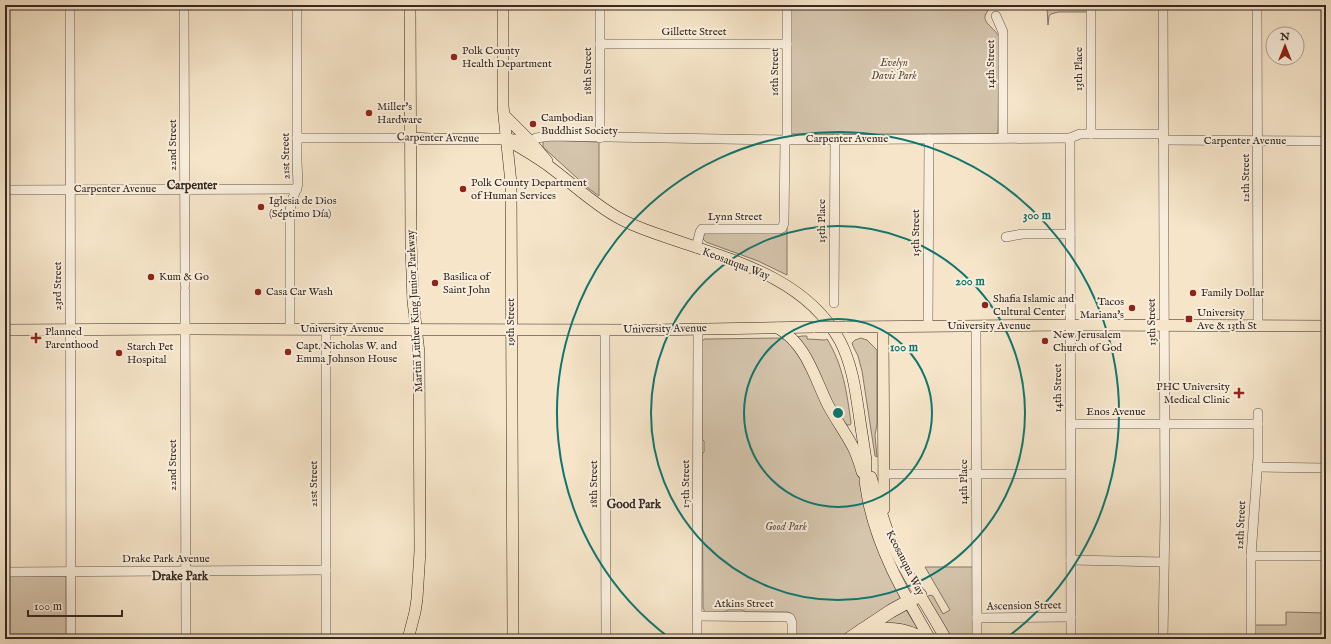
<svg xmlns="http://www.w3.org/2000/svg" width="1331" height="644" font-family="'IM FELL English',serif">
<rect width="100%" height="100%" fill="#f6e5c9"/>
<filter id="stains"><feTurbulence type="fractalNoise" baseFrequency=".005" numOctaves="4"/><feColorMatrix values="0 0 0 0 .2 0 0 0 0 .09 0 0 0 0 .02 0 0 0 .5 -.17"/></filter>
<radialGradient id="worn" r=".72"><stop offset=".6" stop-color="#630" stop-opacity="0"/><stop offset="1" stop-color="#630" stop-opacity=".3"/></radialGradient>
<g fill="#d5c5ad" stroke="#857768">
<path d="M790 5H998V7C994 7 990 7 987 12 979 23 997 28 999 38L998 133 995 134H791Z"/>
<path d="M1047 8H1088L1087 12H1058L1051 14 1049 16 1048 25Z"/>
<path d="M546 140 599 142V196L588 188 543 147V142Z"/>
<path d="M787 227V275L758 261 706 242 703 239 704 234 706 232H783L785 231Z"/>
<path d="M802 336H807V339L825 340 827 339C843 365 847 393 851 423L850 425H847L835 410 797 337Z"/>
<path d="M781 338 791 342 853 452 868 513 902 598 843 639H796C796 629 799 617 788 612H746L742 610H728L724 612H705L703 608 702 454 704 452V441L702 439V342L704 339H708Z"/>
<path d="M861 338 867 340 877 350V424L875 435 877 457 875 456 862 371 858 356 853 346 852 343 855 340Z"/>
<path d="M925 567H973V639H951L927 597 930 595 933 596 943 614 950 610Z"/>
<path d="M5 576H63L66 577V639H5Z"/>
<path d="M905 608 918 629 916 632 882 624Z"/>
<path d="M1286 612 1326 613V639H1255V625H1286Z"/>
<path d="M875 632 915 639H862Z"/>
</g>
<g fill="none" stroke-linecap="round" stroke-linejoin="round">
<g stroke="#65584c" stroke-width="10">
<g id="minor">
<path d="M70 5 71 639"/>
<path d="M184 5 185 285"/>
<path d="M600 5V138"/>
<path d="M787 5V140"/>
<path d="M1091 5V134"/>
<path d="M1163 5 1165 516 1163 639"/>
<path d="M1257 5 1258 326"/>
<path d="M996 16 1003 32V138"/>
<path d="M600 44H787"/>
<path d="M297 138H410"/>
<path d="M1070 138 1071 639"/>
<path d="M1163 140 1326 141"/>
<path d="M531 142 536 138 551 136 785 140 1070 138 1080 134H1163"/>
<path d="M5 190 297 189"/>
<path d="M1006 237 1022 234H1070"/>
<path d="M696 248 700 232 702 229H780L782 228 784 223 785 140"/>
<path d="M185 291 186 639"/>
<path d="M834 303 835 139"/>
<path d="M928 326 929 139"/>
<path d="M976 326 977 639"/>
<path d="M290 329V210L293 198 298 184 297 162V5"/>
<path d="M326 329V639"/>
<path d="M605 330 606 639"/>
<path d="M1070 424H1258"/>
<path d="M1257 467 1326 468"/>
<path d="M884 474H1071"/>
<path d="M1251 556H1322"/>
<path d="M1071 560 1164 562"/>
<path d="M5 572 326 570"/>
<path d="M698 616 787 617 790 618 792 623V639"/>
<path d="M977 618 1071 617"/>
<path d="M326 639H412"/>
<path d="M697 639 698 329"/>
<path d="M1251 639V556L1258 458V413"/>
</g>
</g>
<g stroke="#352923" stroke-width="12">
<g id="major">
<path d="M503 5V106L511 183 513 639"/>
<path d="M505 116 531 142 547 161"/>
<path d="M410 138 430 139H506L531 142"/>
<path d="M506 139C522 149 539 158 554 170 575 186 594 204 617 217 631 225 648 231 663 236 728 259 805 276 840 341 853 366 856 394 860 421 862 434 864 447 866 460 866 467 865 474 865 481 866 487 867 493 868 499 878 550 904 594 930 639"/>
<path d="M845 327 1064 325 1326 326"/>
<path d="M883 327 884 509"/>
<path d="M778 328C806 344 814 376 827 403 835 419 846 433 854 449 857 456 860 464 862 472"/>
<path d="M5 330 193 329 651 330 815 327"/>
<path d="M871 477C878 501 884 525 894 548 909 579 929 609 946 639"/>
<path d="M408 639 415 612 417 599 420 551 419 353 413 301 411 245 410 5"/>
</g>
</g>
<g stroke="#352923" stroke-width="14">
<g id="highway">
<path d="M862 630C882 629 904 627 922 639"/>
<path d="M849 639 891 611 920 595"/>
</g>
</g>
<use href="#minor" stroke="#f9eedc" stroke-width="9"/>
<use href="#major" stroke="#f6e5c9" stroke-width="11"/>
<use href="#highway" stroke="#f6e5c9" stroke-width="13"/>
<g stroke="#352923" stroke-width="12" stroke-linecap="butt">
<path id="major-bridge" d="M815 327H845"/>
</g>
<use href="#major-bridge" stroke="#f6e5c9" stroke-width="11"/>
</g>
<g fill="none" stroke="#0f766e" stroke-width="2">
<circle cx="838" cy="413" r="94"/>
<circle cx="838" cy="413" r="187"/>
<path d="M671 639A281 281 0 1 1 1005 639"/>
</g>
<g fill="#8f2418" stroke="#f9eedc" stroke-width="1.5">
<circle cx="454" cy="57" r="4"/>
<circle cx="369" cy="113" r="4"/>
<circle cx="533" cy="124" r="4"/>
<circle cx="463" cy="189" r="4"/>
<circle cx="261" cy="207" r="4"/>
<circle cx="151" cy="277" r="4"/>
<circle cx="435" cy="283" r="4"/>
<circle cx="258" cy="292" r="4"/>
<circle cx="1193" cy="293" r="4"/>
<circle cx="985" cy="305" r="4"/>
<circle cx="1132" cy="308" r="4"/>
<rect x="1185" y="315" width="8" height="8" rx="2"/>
<path d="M34 332h4v4h4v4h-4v4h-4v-4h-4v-4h4z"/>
<circle cx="1045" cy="341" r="4"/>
<circle cx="288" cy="352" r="4"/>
<circle cx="119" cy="353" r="4"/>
<path d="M1237 387h4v4h4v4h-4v4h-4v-4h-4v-4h4z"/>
</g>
<g text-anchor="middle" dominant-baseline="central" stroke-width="4" stroke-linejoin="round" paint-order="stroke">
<g font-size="11" fill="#352923" stroke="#f9eedc">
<text x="694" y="32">Gillette Street</text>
<text transform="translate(991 64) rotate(-90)">14th Street</text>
<text transform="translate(1079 69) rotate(-90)">13th Place</text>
<text transform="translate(588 71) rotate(-90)">18th Street</text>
<text transform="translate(775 72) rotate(-90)">16th Street</text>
<text transform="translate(438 138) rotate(1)">Carpenter Avenue</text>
<text x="847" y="139">Carpenter Avenue</text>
<text x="1245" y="141">Carpenter Avenue</text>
<text transform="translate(173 145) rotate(-90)">22nd Street</text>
<text transform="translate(286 156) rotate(-91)">21st Street</text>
<text transform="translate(1246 178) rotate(-90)">12th Street</text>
<text x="115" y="189">Carpenter Avenue</text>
<text x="735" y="217">Lynn Street</text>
<text transform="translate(822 221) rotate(-90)">15th Place</text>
<text transform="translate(916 233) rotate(-90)">15th Street</text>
<text transform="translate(736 264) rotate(21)">Keosauqua Way</text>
<text transform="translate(58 286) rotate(-90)">23rd Street</text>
<text transform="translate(415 311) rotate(-93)">Martin Luther King Junior Parkway</text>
<text transform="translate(511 322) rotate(-90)">19th Street</text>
<text transform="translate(1152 322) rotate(-91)">13th Street</text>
<text x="989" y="326">University Avenue</text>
<text x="342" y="329">University Avenue</text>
<text transform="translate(665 329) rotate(-1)">University Avenue</text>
<text transform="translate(1058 388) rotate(-90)">14th Street</text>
<text x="1116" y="412">Enos Avenue</text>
<text transform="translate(173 465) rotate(-90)">22nd Street</text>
<text transform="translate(964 482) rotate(-90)">14th Place</text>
<text transform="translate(314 484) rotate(-90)">21st Street</text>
<text transform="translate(594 484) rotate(-90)">18th Street</text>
<text transform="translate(686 484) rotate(-90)">17th Street</text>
<text transform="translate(1241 525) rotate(-87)">12th Street</text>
<text x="166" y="559">Drake Park Avenue</text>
<text transform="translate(905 563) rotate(63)">Keosauqua Way</text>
<text x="744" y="604">Atkins Street</text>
<text transform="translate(1024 606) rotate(-1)">Ascension Street</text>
</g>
<g font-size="11" fill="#352923" stroke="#f9eedc" text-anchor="start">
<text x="462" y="51">Polk County<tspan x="462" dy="13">Health Department</tspan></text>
<text x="377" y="107">Miller's<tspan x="377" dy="13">Hardware</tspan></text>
<text x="541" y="118">Cambodian<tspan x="541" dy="13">Buddhist Society</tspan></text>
<text x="471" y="183">Polk County Department<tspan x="471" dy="13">of Human Services</tspan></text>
<text x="269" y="201">Iglesia de Dios<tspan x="269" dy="13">(Séptimo Día)</tspan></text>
<text x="159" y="277">Kum &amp; Go</text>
<text x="443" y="277">Basilica of<tspan x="443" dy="13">Saint John</tspan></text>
<text x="266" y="292">Casa Car Wash</text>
<text x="1201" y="293">Family Dollar</text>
<text x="993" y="299">Shafia Islamic and<tspan x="993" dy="13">Cultural Center</tspan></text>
<text x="1124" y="302" text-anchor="end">Tacos<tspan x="1124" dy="13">Mariana's</tspan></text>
<text x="1197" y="313">University<tspan x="1197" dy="13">Ave &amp; 13th St</tspan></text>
<text x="45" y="332">Planned<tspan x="45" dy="13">Parenthood</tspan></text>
<text x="1053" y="335">New Jerusalem<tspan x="1053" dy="13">Church of God</tspan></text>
<text x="296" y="346">Capt. Nicholas W. and<tspan x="296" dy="13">Emma Johnson House</tspan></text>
<text x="127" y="347">Starch Pet<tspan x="127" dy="13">Hospital</tspan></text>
<text x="1230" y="387" text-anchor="end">PHC University<tspan x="1230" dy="13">Medical Clinic</tspan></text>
</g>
<g font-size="11" font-style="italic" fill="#5d5046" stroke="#f9eedc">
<text x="894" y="63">Evelyn<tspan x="894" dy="13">Davis Park</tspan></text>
<text x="786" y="527">Good Park</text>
</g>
<g font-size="12" font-weight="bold" fill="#352923" stroke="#f9eedc">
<text x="192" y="185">Carpenter</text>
<text x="634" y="504">Good Park</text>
<text x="180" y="576">Drake Park</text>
</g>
</g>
<circle cx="838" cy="413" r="6" fill="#0f766e" stroke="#f9eedc" stroke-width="2"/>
<g font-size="12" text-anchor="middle" font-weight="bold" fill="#0f766e" stroke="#f9eedc" stroke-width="4" stroke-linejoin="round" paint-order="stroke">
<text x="1037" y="219">300 m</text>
<text x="970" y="285">200 m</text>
<text x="904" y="351">100 m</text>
</g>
<rect width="1331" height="644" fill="none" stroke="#f6e5c9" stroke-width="20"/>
<rect x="6" y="6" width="1319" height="632" fill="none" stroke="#352923" stroke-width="2"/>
<rect x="10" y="10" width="1311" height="624" fill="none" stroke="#352923"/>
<g transform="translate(1285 46)"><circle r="19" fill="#f9eedc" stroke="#ab9f92"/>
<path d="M0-3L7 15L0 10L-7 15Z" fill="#8f2418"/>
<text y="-6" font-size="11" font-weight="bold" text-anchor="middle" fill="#352923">N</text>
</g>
<path d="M28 610v6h94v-6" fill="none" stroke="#352923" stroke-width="2"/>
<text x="34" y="610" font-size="12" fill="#352923" stroke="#f9eedc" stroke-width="3" paint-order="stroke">100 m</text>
<rect width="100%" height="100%" filter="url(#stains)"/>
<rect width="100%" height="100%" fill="url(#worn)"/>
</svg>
